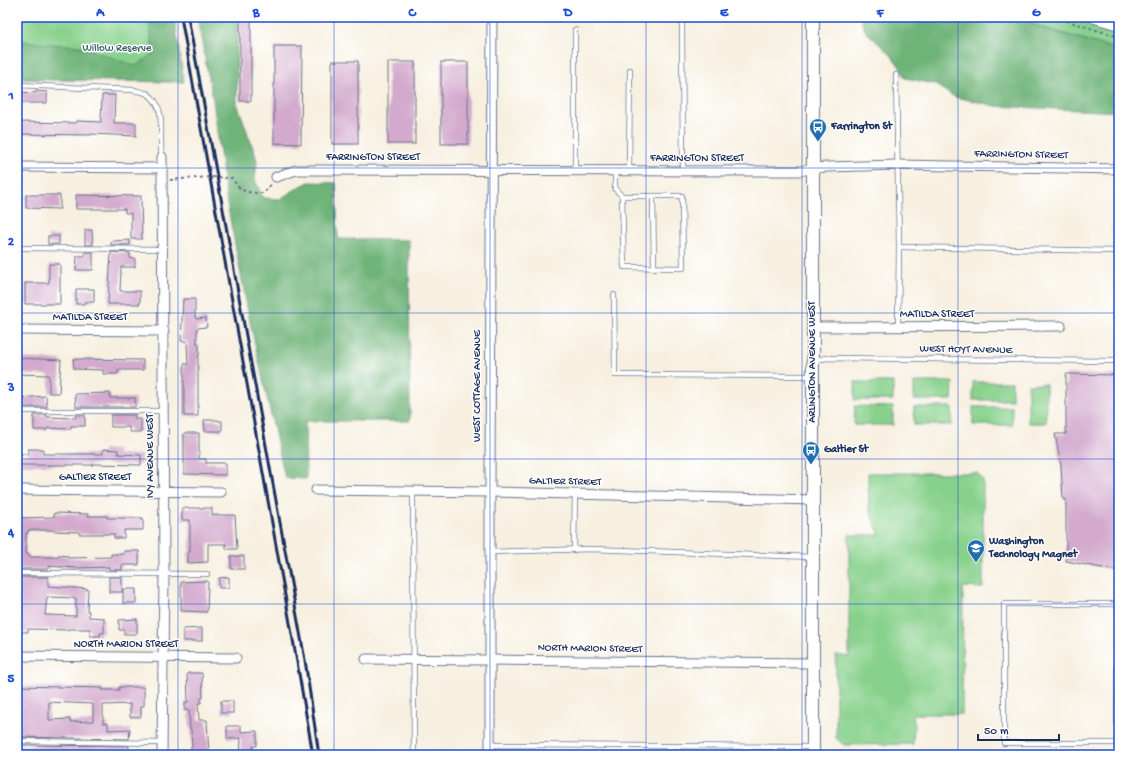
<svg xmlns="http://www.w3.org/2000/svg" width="1136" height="772" font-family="'Gochi Hand',sans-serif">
<rect width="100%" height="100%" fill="#fff"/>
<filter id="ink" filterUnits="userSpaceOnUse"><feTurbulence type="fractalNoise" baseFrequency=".025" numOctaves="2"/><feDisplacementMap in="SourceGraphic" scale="8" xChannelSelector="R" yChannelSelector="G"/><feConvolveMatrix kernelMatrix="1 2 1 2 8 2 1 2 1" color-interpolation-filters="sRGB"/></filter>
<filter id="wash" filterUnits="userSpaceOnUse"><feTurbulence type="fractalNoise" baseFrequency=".012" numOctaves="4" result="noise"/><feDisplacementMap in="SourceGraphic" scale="16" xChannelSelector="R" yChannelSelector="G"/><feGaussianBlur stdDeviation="0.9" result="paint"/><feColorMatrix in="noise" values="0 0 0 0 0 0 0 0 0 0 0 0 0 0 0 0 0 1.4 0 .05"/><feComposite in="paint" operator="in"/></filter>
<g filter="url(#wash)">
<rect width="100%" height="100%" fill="#f7f0e0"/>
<g fill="#88d18c" stroke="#528075">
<path d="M17 17H162L171 82 17 79Z"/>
<path d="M1018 17H1119V50L1034 25Z"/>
<rect x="855" y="382" width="38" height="18"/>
<path d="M914 382H953L952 400H914Z"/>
<rect x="973" y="382" width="39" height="18"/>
<rect x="1028" y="384" width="18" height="39"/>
<path d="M855 406 893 407V425H854Z"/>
<rect x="914" y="407" width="38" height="18"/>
<rect x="973" y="407" width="39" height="18"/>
<path d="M868 473H977L983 480V588L963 587 962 714H913L914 723 913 744 844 745 836 738V655L849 657V535H880L869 510Z"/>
</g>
<g fill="#6eb378" stroke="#44716b">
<path d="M149 17H174L184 82 17 79V40L38 43 80 46 136 66 153 54Z"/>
<path d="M197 17H237V103L255 154 257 161 255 180 263 198 280 199 299 187 309 182 336 183 338 239 409 240 410 421H305L306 479 285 478 250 322 227 203 213 100Z"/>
<path d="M860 17H1018L1034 25 1119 50V112L996 106 955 97 934 84 905 78 900 67 891 55 865 31Z"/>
</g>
<g id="blocks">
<g fill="#d3aacd" fill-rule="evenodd">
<rect x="240" y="17" width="11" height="84"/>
<path d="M274 46H302L301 144 274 143Z"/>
<rect x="332" y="61" width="26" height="83"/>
<rect x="388" y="62" width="27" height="82"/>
<rect x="441" y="62" width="27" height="82"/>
<path d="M36 91 47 92V103H17V92L36 93Z"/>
<path d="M102 95H115L114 123H136V136L91 134V135L17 134V122L75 123 77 122V121L101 122Z"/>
<path d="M26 195H60V209L26 208Z"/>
<path d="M76 195 141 196 142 239H131V213H125V209H76Z"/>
<path d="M85 230H92L93 245H85Z"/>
<rect x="48" y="236" width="11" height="8"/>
<path d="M130 240V245H111V241Z"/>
<path d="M85 252H93V270H76L77 256H85Z"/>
<path d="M111 252 130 253V258L135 259V267H121L120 291H140V304H108Z"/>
<path d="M49 264H60V304H25V283H49Z"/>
<path d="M76 289H94V302H85L84 304H76Z"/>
<path d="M183 299H195V317L196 319 206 318 207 327 197 328V344H199V356H198V416H184V364H188L187 341H181Z"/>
<path d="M17 358 61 360 59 393H49V375L17 374Z"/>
<path d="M73 359 143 360V370H118V374H103V370L74 369Z"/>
<path d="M1066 374 1119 375 1118 571 1066 561V499H1063L1061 465 1055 434H1066Z"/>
<path d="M110 393V398H135V407H76L75 394Z"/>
<path d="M46 396 47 407H17V398Z"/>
<path d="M34 415H47V417L74 418H76V415H85V426H71V429L47 428V430H34Z"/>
<path d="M111 415H135V419H141V432H130L129 427H111Z"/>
<path d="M204 420H218V421H222V431H205Z"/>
<path d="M184 433H199V459H206V463H226V475L184 474Z"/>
<path d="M28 449H43V454H103V449L118 450V454L141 455V465L93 464V465H17V454H28Z"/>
<path d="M182 508H212V515H235L237 549H226V544H208V562L188 563V552H190V520H182Z"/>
<path d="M54 513 88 514V516H107V518H143V530H124V538H114V534H79V532L53 531V530H28V533H26V554H29V557H58V555L68 556V558L111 557V554H124V551H139V565H122V570H109V567L77 568 49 566V569H19L20 565H17V518L54 517Z"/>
<rect x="231" y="556" width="13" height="13"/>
<path d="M19 577H48V586L88 589 87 611H89V617L104 618V633H100V636H90V629H68V630L28 629V632H19ZM47 597 76 598V616L45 615Z"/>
<rect x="109" y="577" width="13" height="15"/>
<path d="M229 577V588H219V578Z"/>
<path d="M208 581 207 612 181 611V582Z"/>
<rect x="123" y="589" width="13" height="14"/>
<path d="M137 619V634H124V630H119V620Z"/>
<path d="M202 628V641H183V629Z"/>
<path d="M188 673H202L203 698H201V703H198L199 720H207L209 755H191V747H192L191 729H190L189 710 185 711V702H188L187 674Z"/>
<path d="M17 686 103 688 102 690H119V687H142L144 688V706H141V717H130V704L103 705V723H108V730L130 729 129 739 17 737ZM49 702 93 704V721L70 722V719L49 720Z"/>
<rect x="221" y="701" width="12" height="12"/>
<path d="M227 726H241V732L257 731V746H253V755H240L241 738 227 739Z"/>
<path d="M17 745 129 746 128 755H35V752H17Z"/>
</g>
</g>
</g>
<g filter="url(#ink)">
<use href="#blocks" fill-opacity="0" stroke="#68738c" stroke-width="1"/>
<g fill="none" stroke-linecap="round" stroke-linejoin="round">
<g stroke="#68738c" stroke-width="6">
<g id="lane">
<path d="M682 23 683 171"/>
<path d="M575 30V170"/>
<path d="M896 75 899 247 898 327"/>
<path d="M17 85 133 90C137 91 144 92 148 94 168 108 158 136 162 157"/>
<path d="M615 170V189L622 196 624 267 683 268 682 196H622"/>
<path d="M629 171 630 70"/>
<path d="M653 196 654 268"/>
<path d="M899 247 1119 251"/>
<path d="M17 248 163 249"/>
<path d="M614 295 615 375 811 376"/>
<path d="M815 360 827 358 1119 361"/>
<path d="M17 411H163"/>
<path d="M413 492 414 755"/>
<path d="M574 550 575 494"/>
<path d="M490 552 592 549 813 557"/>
<path d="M17 573 207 574"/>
<path d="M1118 604 1117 743H1004V604H1118L1119 605"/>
<path d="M17 741 162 743"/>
<path d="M490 745 813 747"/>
</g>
</g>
<g stroke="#68738c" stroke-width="11">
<g id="street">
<path d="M17 167 162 168"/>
<path d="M276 177 296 170H312L800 171 813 168 827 167 897 165 1119 169"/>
<path d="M813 327 1061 326"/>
<path d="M17 330 164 331"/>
<path d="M17 490 221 492"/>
<path d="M316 490 490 492 813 500"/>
<path d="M17 656 236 658"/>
<path d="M366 659 813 663"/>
<path d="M162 755 164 574 162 157"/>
<path d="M490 755V480L492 17"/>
</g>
</g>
<g stroke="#68738c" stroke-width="14">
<g id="secondary">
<path d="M813 17V755"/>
<path d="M1095 17 1119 24"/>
</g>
</g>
<g stroke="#68738c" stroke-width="2" stroke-dasharray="3 3" stroke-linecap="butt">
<path d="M1055 17 1119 37"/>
<path d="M170 180 209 177 232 178C241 193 247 193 264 193L271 184"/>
</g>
<use href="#lane" stroke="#fff" stroke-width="4.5"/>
<use href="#street" stroke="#fff" stroke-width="9"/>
<use href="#secondary" stroke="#fff" stroke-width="12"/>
<g stroke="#1b2f5e" stroke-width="3">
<path d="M181 17 297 662 313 755"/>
<path d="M188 17 305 660 319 755"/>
</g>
</g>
</g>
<path fill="none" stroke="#1d4ed8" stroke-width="1" stroke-opacity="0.55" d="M178 17V755M334 17V755M490 17V755M646 17V755M802 17V755M958 17V755M17 168H1119M17 313H1119M17 459H1119M17 604H1119"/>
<defs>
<g id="bus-pin" transform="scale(0.9)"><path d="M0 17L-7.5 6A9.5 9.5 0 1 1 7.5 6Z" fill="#1f6fb2" stroke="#fff"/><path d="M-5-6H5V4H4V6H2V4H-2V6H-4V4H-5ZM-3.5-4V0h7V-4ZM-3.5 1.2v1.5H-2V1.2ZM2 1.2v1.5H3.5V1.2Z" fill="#fff"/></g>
<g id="school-pin" transform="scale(0.9)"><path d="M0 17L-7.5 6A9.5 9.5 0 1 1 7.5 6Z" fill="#1f6fb2" stroke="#fff"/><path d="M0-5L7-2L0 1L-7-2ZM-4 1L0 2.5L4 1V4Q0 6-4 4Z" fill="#fff"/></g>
</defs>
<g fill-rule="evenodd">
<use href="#bus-pin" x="818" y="127"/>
<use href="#bus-pin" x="811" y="450"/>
<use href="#school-pin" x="976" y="548"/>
</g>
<g text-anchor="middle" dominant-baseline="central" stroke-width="3" stroke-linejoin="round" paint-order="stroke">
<g font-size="11" fill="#3c606c" stroke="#fff">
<text x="117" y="49">Willow Reserve</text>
</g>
<g font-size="11" font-weight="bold" fill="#1b2f5e" stroke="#fff" text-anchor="start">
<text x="831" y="127">Farrington St</text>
<text x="824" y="450">Galtier St</text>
<text x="989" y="542">Washington<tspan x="989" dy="13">Technology Magnet</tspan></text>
</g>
<g font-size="11" fill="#1b2f5e" stroke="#fff">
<text transform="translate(1021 155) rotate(1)">FARRINGTON STREET</text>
<text x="373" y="158">FARRINGTON STREET</text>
<text x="697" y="159">FARRINGTON STREET</text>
<text x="937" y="315">MATILDA STREET</text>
<text x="90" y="318">MATILDA STREET</text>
<text transform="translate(966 350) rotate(1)">WEST HOYT AVENUE</text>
<text transform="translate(813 362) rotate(-90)">ARLINGTON AVENUE WEST</text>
<text transform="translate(478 386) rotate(-90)">WEST COTTAGE AVENUE</text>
<text transform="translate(151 456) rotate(-90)">IVY AVENUE WEST</text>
<text x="95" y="478">GALTIER STREET</text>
<text transform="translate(565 482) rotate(1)">GALTIER STREET</text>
<text x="126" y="645">NORTH MARION STREET</text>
<text transform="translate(590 649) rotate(1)">NORTH MARION STREET</text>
</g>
</g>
<rect width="1136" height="772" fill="none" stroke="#fff" stroke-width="44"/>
<path d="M978 734v6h81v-6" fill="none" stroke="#1b2f5e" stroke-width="2"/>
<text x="984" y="734" font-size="12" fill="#1b2f5e" stroke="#ffffff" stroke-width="3" paint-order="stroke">50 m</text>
<rect x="22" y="22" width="1092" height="728" fill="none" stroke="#1d4ed8" stroke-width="1.5"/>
<g font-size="13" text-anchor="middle" font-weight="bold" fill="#1d4ed8">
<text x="100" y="16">A</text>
<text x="256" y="16">B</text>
<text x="412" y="16">C</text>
<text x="568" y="16">D</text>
<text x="724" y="16">E</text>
<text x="880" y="16">F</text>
<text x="1036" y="16">G</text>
<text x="11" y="99">1</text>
<text x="11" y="245">2</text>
<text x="11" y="391">3</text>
<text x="11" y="536">4</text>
<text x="11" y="682">5</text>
</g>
</svg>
